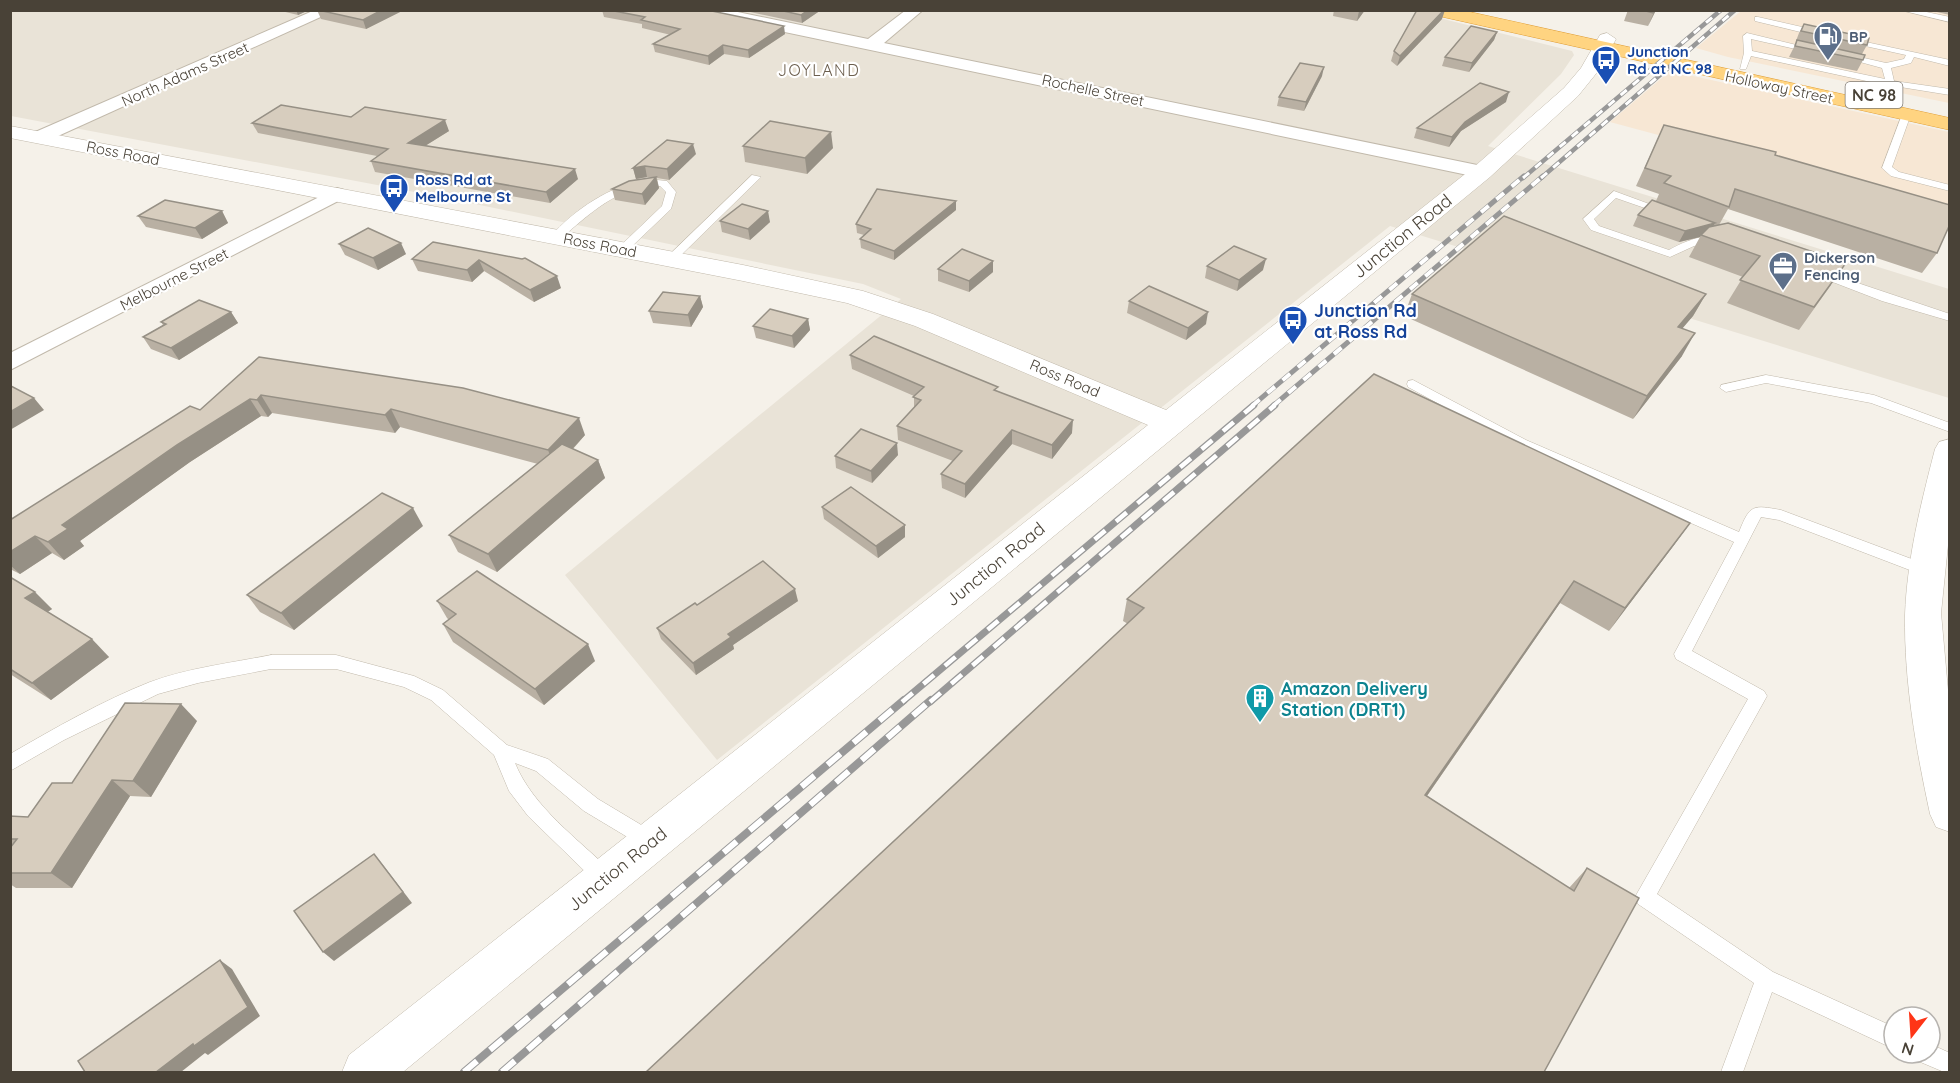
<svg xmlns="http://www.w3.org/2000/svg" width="1960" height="1083" font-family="Quicksand,sans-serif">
<rect width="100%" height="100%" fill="#f5f1e9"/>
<path fill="#e9e3d7" d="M10 11H1411L1572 51 1574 55 1561 74 1488 146 1949 289V398L1390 226 717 760 565 575 901 299 863 284 446 198 11 116Z"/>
<g fill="#f7e7d4">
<path d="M1741 11H1949V103L1728 57 1696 48Z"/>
<path d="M1670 71 1949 132V213L1610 122Z"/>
</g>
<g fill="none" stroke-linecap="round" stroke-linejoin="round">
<g stroke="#c1b9ab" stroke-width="1">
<g id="service">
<path d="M1900 10H1917L1950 17V22Z"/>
<path d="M1758 17 1824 32 1825 34 1821 37 1755 21V17Z"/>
<path d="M1747 33 1817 50 1813 53 1751 39 1752 51 1885 79 1882 68 1838 56 1842 53 1886 63 1904 59 1906 55 1847 42V38L1950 60V66L1914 57 1911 63 1891 68 1894 81 1950 89V95L1894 86 1893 98 1888 101 1883 98 1885 85 1751 56 1746 69H1740L1744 53 1743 36Z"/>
<path d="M1903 112 1911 114 1892 167 1899 172 1950 185V191L1891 176 1882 168Z"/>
<path d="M752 175 761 177 675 261H667V257Z"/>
<path d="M647 179 667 181 676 192 671 209 627 251 623 252 617 249 662 206 666 192 660 186C618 185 590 214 560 239L556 240 550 237C575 209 610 186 647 179Z"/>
<path d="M1614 191 1671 212 1662 214 1616 198 1594 219 1599 226 1669 250C1682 243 1708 230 1722 240L1716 243 1694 246 1670 257 1591 230 1583 219Z"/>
<path d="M1816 269 1950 314V321L1882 301 1812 274 1810 272Z"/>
<path d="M1766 375 1874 395 1950 423V432L1871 403 1766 383 1726 392 1720 388 1721 385Z"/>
<path d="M1413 380 1526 440 1739 532C1750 504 1753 505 1781 510L1933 567 1936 571 1933 575 1928 577 1779 520 1761 517 1692 651 1764 691 1767 696 1657 894 1773 972 1894 1027V1049L1772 992 1743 1072H1721L1754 983 1638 904 1635 897 1748 699 1676 659 1674 654 1734 542 1516 446 1408 387 1407 384 1408 381Z"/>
<path d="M271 655H336L414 676 443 690 507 745 548 759 598 799 658 835 660 841 658 847 651 850 644 847 584 811 536 771 515 763C533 807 578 839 612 872L615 878 612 884 605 887 598 884 528 816 509 791 494 755 431 700 404 687 336 669H271L198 683 158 694 64 740 10 771V754C55 728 102 701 150 682 188 668 231 663 271 655Z"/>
<path d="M1930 1044 1950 1053V1072H1944L1918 1061 1915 1053H1930Z"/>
</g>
</g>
<g stroke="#c1b9ab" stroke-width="2">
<g id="minor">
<path d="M315 10H336L47 141H33L31 137 33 133Z"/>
<path d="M696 10H728L868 39 906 10H923L884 43 1482 166 1492 172 1482 178 703 15Z"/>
<path d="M337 188 344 190 347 194 344 198 10 370V353Z"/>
</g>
</g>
<g stroke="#c1b9ab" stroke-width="1">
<g id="tertiary">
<path d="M1607 33 1616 39 1599 70 1578 96 1490 177 403 1072H342L349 1055 1148 425 915 326 847 303 743 281 10 138V126L743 265 863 291 933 314 1166 410 1474 167 1564 88 1581 68 1600 35Z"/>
<path d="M1950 439V526L1941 613 1950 712V832L1936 827 1930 814C1916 749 1904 682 1905 615 1907 559 1921 503 1935 449L1939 442Z"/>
</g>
</g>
<g stroke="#e19f37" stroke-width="1">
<path id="trunk" d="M1425 10H1461L1950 118V130L1434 15Z"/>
</g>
<use href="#service" fill="#fff" fill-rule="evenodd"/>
<use href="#minor" fill="#fff" fill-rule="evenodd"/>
<use href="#tertiary" fill="#fff" fill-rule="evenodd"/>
<use href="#trunk" fill="#ffd481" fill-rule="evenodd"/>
<g stroke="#989898" stroke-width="4.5">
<g id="rail-far3">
<path d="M1523 178 1721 10"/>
<path d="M1541 178 1735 10"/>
</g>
</g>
<g stroke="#989898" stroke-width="5">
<g id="rail-far2">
<path d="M1252 406 1524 176"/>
<path d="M1273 406 1543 176"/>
</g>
</g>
<g stroke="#989898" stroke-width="7">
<g id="rail-far1">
<path d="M902 702 1254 405"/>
<path d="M930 702 1275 405"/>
</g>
</g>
<g stroke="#989898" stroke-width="8">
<g id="rail">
<path d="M464 1072 904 700"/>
<path d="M502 1072 931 700"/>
</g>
</g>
<use href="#rail-far3" stroke="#fff" stroke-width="3" stroke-dasharray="8" stroke-linecap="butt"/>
<use href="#rail-far2" stroke="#fff" stroke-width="4" stroke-dasharray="10" stroke-linecap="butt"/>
<use href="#rail-far1" stroke="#fff" stroke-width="4.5" stroke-dasharray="14" stroke-linecap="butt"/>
<use href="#rail" stroke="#fff" stroke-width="6" stroke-dasharray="17" stroke-linecap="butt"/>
</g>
<g fill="#b9b0a3">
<path d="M277 10H309L298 15Z"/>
<path d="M317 10H404L366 29 321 19Z"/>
<path d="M602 10H707L785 34 749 58 724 54 709 65 655 52 653 44 671 35 642 28V24L604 17Z"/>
<path d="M741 10H821L802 23Z"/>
<path d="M1334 10H1365L1357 21 1333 16Z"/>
<path d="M1628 10H1656L1648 26 1624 21Z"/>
<path d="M1928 10H1950V15Z"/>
<path d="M1442 19 1397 66 1391 61 1394 51Z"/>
<path d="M1804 24 1867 45 1862 54 1863 60 1857 71 1789 57 1797 41H1796L1799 33Z"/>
<path d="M1497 32 1494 40 1469 72 1442 66 1445 57Z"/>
<path d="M1322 76 1304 111 1277 106 1279 97Z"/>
<path d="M1506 102 1461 131 1449 147 1414 138 1417 128Z"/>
<path d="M351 117 449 131 425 146 578 179 550 203 375 172 371 161 377 156 258 133 252 123Z"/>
<path d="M1664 125 1775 155 1937 253 1922 273 1728 209 1719 225 1831 285 1799 330 1727 303 1743 277 1689 257 1700 237 1679 242 1633 226 1638 215 1656 201 1659 194 1636 186Z"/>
<path d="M743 146 833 148 807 174 745 162Z"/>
<path d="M696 154 669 180 657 178 659 188 645 205 615 200 612 189 653 178 647 177 636 179 633 168Z"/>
<path d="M956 210 894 260 861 248 860 239 864 235 857 233 856 224Z"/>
<path d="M222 211 228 223 202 239 146 227 138 216Z"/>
<path d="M720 221 770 222 750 240 722 232Z"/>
<path d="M433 242 561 288 534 302 484 271 472 282 418 271 412 259Z"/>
<path d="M339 244 406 254 378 270 345 255Z"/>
<path d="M1207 266 1263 270 1237 291 1205 278Z"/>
<path d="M938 269 993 272 969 292 938 281Z"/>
<path d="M1412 294H1706L1693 316 1682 328V356L1633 419 1404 316Z"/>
<path d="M700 296 703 307 691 327 653 323 649 311Z"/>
<path d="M1129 301 1206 324 1186 340 1127 313Z"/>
<path d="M231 312 238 323 179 360 151 349 143 337 163 325 161 322Z"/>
<path d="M808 319 810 330 794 348 756 338 753 326Z"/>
<path d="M850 355 998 391 1072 433 1052 459 1012 444 965 498 942 488 941 474 953 461 898 440 897 426 914 408V396L852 369Z"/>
<path d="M259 357 585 435 573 449 598 460 605 478 497 572 458 552 449 535 538 464 400 427 395 433 272 413 268 417 261 416 190 462 80 541 84 546 64 560 52 553 20 574 10 569V520L200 410Z"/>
<path d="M898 455 872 483 836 468 835 456Z"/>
<path d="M822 507 905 537 878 558 824 519Z"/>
<path d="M1690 523 1674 545 1609 631 1560 603 1427 796 1569 888 1587 868 1544 1072 1128 624 1123 621 1127 599Z"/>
<path d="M423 526 294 630 260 612 247 595Z"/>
<path d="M10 577 52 609 47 612 109 657 51 700 10 674Z"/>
<path d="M437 601 595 661 544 705 453 642 443 624 449 620 447 618Z"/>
<path d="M798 601 733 645 734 649 696 675 661 639 657 628 697 605Z"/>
<path d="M197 721 151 797 130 796 72 888H16L10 884V816L28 817 72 783Z"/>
</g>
<g fill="#969085">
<path d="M296 10H309L298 15Z"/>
<path d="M382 10H404L366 29 363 20Z"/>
<path d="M808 10H821L802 23 801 15Z"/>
<path d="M1360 10H1365L1357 21 1359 11Z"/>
<path d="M1444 10H1445L1442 19 1397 66 1400 56Z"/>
<path d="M1655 10H1656L1648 26Z"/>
<path d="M784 26 785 34 749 58 748 50Z"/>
<path d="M1497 32 1494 40 1469 72 1472 63Z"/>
<path d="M723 45 724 54 709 65 708 56Z"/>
<path d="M1324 67 1322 76 1304 111 1306 102Z"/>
<path d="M1509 92 1506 102 1461 131 1449 147 1452 137 1465 122Z"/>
<path d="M445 120 449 131 412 154 408 143Z"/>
<path d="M831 132 833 148 807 174 805 158Z"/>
<path d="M693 144 696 154 669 180 667 169Z"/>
<path d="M645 166 647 177 636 179 633 168Z"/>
<path d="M575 169 578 179 550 203 546 192Z"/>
<path d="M656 177 659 188 645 205 642 194Z"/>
<path d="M956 201V210L894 260V251Z"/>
<path d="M222 211 228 223 202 239 195 228Z"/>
<path d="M768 211 770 222 750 240 748 229Z"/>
<path d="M1715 223 1709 235H1701L1700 237 1679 242 1685 231Z"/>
<path d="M401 243 406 254 378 270 373 258Z"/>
<path d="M1266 259 1263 270 1237 291 1239 280Z"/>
<path d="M479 260 484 271 472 282 467 270Z"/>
<path d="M993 261V272L969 292V281Z"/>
<path d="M557 276 561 288 534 302 530 290Z"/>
<path d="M1706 294 1693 316 1665 349 1678 327Z"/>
<path d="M700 296 703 307 691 327 688 315Z"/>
<path d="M231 312 238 323 179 360 171 348Z"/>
<path d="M1208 312 1206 324 1186 340 1188 328Z"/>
<path d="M808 319 810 330 794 348 792 336Z"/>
<path d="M1695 333 1682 356 1633 419 1647 396Z"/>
<path d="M261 395 272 413 268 417 257 400Z"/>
<path d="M34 398 44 410 10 430V412Z"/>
<path d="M250 399 261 416 190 462 80 541 84 546 64 560 48 542 62 525 177 445Z"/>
<path d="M391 409 400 427 395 433 385 415Z"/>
<path d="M579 418 585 435 555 468 548 450Z"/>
<path d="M1073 420 1072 433 1052 459V445Z"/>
<path d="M1012 430V444L965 498V484Z"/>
<path d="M897 443 898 455 872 483 871 471Z"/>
<path d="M598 460 605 478 497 572 488 554Z"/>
<path d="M413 508 423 526 294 630 281 613Z"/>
<path d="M1690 523 1674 545 1609 631 1625 608Z"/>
<path d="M905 525V537L878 558 876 546Z"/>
<path d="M35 536 52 553 20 574 10 565V552Z"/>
<path d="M1574 581 1560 603 1413 816 1425 795Z"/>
<path d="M795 589 798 601 733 645 734 649 696 675 693 663 728 634Z"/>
<path d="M35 592 52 609 42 616 25 598Z"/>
<path d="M92 639 109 657 51 700 32 683Z"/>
<path d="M588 644 595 661 544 705 535 689Z"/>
<path d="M181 704 197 721 151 797 133 781Z"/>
<path d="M112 780 130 796 72 888 51 873Z"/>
<path d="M374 854 383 865 412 903 334 961 323 952Z"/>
<path d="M220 960 232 969 260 1016 208 1055 205 1053 181 1072H156Z"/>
</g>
<g fill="#d7cdbe" stroke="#969085" stroke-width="1.5">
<path d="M318 10H382L363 20Z"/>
<path d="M609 10H707L784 26 748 50 723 45 708 56 653 44 680 29 641 20 645 17Z"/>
<path d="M779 10H808L801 15Z"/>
<path d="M1417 10H1444L1400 56 1394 51Z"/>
<path d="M1642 10H1655L1653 13Z"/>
<path d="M1804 24 1869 38 1867 45 1801 31Z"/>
<path d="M1471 26 1497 32 1472 63 1445 57Z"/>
<path d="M1797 40 1865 55 1863 60 1795 46Z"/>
<path d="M1300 63 1324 67 1306 102 1279 97Z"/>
<path d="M1480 83 1509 92 1465 122 1452 137 1417 128Z"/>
<path d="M281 105 351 117 365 107 445 120 408 143 575 169 546 192 371 161 388 149 252 123Z"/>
<path d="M770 121 831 132 805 158 743 146Z"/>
<path d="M1664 125 1776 152 1775 155 1950 205V224L1937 253 1735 189 1729 207 1664 183 1671 176 1645 168Z"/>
<path d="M667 140 693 144 667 169 645 166 633 168Z"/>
<path d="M656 177 642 194 612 189 629 181Z"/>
<path d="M877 189 956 201 894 251 860 239 871 229 856 224Z"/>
<path d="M165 200 222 211 195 228 138 216Z"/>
<path d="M1652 200 1715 223 1685 231 1638 215Z"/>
<path d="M742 204 768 211 748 229 720 221Z"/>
<path d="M1504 216 1706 294 1678 327 1695 333 1647 396 1412 294Z"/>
<path d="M1728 223 1846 263 1814 307 1740 280 1760 256 1701 235 1709 227Z"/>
<path d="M368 228 401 243 373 258 339 244Z"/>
<path d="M433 242 522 259 525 258 557 276 530 290 479 260 467 270 412 259Z"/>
<path d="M1234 246 1266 259 1239 280 1207 266Z"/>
<path d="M962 249 993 261 969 281 938 269Z"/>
<path d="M1149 286 1208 312 1188 328 1129 301Z"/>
<path d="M663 292 700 296 688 315 649 311Z"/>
<path d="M199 300 231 312 171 348 143 337 166 324 161 322Z"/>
<path d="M770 309 808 319 792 336 753 326Z"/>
<path d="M874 336 998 387 994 390 1073 420 1052 445 1012 430 965 484 941 474 962 451 897 426 921 400 913 397 924 387 850 355Z"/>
<path d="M259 357 463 388 579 418 548 450 391 409 385 415 261 395 257 400 250 399 177 445 62 525 68 529 48 542 35 536 10 552V520L190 406 200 410Z"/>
<path d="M1374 374 1690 523 1625 608 1574 581 1425 795 1574 891 1587 868 1639 898 1544 1072H646L1144 608 1127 599Z"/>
<path d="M10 386H11L34 398 10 412Z"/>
<path d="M861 429 897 443 871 471 835 456Z"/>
<path d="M562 444 598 460 488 554 449 535Z"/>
<path d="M851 487 905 525 876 546 822 507Z"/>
<path d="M382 493 413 508 281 613 247 595Z"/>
<path d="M763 561 795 589 728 634 731 637 693 663 657 628 695 603 697 605Z"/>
<path d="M477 571 588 644 535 689 443 624 456 614 437 601Z"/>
<path d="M10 577 35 592 25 598 92 639 32 683 10 669Z"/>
<path d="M125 703 181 704 133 781 112 780 51 873H10V848L17 839H10V816L28 817 52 783H72Z"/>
<path d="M374 854 403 892 323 952 294 911Z"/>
<path d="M220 960 248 1007 194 1046 193 1044 156 1072H85L78 1061Z"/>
</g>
<defs>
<g id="fuel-pin" transform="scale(1.5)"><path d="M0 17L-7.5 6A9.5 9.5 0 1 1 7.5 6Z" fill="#5c6f8a" stroke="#fff"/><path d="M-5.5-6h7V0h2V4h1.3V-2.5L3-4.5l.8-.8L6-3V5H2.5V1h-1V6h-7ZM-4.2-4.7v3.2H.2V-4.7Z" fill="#fff"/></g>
<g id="bus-pin" transform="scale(1.5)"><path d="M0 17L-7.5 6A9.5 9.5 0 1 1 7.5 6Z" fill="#1a4fb4" stroke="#fff"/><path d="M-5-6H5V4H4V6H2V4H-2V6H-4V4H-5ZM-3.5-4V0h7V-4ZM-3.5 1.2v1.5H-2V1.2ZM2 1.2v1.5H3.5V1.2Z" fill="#fff"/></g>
<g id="office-pin" transform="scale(1.5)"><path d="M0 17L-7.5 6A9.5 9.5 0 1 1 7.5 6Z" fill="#5c6f8a" stroke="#fff"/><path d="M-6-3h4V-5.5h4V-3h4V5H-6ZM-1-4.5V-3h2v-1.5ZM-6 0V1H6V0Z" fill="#fff"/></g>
<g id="building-pin" transform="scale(1.5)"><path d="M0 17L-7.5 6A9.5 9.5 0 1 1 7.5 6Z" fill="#0f9aa8" stroke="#fff"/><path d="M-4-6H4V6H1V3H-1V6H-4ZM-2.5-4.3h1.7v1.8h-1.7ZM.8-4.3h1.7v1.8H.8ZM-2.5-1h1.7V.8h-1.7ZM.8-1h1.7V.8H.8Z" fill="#fff"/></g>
</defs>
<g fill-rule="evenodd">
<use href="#fuel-pin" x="1828" y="36"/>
<use href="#bus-pin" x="1606" y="60"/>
<use href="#bus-pin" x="394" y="188"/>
<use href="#office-pin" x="1783" y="266"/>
<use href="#bus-pin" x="1293" y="320"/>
<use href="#building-pin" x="1260" y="698"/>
</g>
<g text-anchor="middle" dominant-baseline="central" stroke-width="4.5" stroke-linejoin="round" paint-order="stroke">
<g font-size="15" font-weight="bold" fill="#4e5e75" stroke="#fff" text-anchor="start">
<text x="1849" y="36">BP</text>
<text x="1804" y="257">Dickerson<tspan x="1804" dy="17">Fencing</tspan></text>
</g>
<g font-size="15" font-weight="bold" fill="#164399" stroke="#fff" text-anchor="start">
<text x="1627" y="51">Junction<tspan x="1627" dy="17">Rd at NC 98</tspan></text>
<text x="415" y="179">Ross Rd at<tspan x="415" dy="17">Melbourne St</tspan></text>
</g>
<g font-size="15" fill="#494237" stroke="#fff">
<text transform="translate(185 74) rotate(-24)">North Adams Street</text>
<text transform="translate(1779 87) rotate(12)">Holloway Street</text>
<text transform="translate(1093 90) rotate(12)">Rochelle Street</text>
<text transform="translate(123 153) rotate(11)">Ross Road</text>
<text transform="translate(600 245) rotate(11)">Ross Road</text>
<text transform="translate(174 279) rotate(-27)">Melbourne Street</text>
<text transform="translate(1065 378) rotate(23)">Ross Road</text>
</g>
<g font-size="16" letter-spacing="1.5" fill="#6c5f4e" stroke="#fff">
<text x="819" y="70">JOYLAND</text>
</g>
<rect fill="#fff" stroke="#807b73" stroke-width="1.5" x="1845.5" y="82" width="57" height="26" rx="4.5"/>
<g font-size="16" font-weight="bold" fill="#494237">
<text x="1874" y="95">NC 98</text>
</g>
<g font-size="18" fill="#494237" stroke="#fff">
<text transform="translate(1402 236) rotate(-39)">Junction Road</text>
<text transform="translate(995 564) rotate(-39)">Junction Road</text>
<text transform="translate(617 869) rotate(-39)">Junction Road</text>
</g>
<g font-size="18" font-weight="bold" fill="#164399" stroke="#fff" text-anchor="start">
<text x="1314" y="310">Junction Rd<tspan x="1314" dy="21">at Ross Rd</tspan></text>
</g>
<g font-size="18" font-weight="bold" fill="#0d838f" stroke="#fff" text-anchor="start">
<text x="1281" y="688">Amazon Delivery<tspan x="1281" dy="21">Station (DRT1)</tspan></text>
</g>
</g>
<rect width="1960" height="1083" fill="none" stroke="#494237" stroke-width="24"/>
<g transform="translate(1912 1035) rotate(197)"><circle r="28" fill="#ffffff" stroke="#b6b3af" stroke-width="1.5"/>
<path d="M0-4.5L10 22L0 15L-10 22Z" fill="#fe3517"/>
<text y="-9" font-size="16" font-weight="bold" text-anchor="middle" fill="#494237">N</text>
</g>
</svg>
